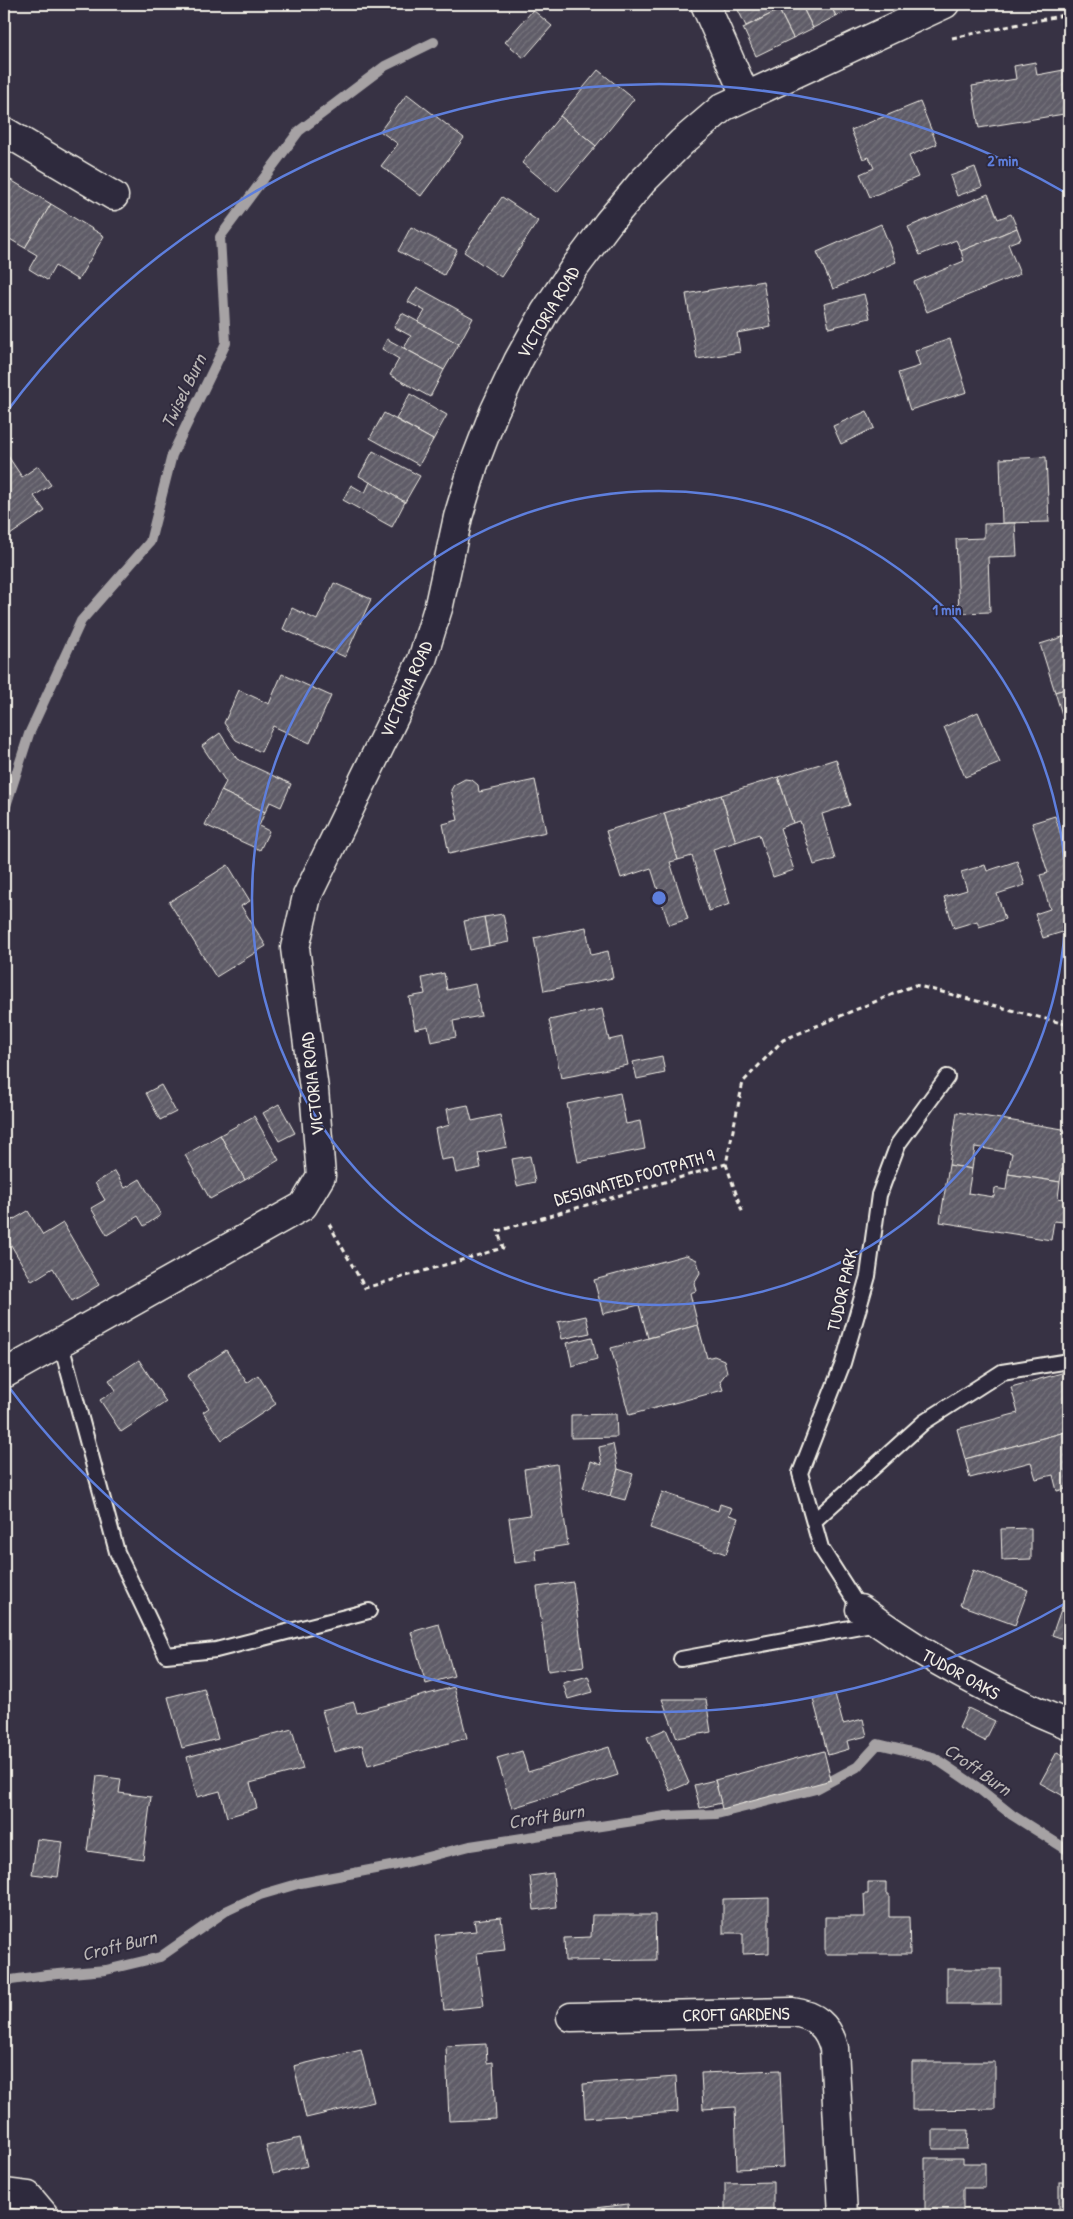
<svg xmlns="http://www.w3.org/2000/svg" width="1073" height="2219" font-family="'Patrick Hand',sans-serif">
<defs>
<pattern id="building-hatch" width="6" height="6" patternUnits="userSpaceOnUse" patternTransform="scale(1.25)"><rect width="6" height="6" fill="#5f5c67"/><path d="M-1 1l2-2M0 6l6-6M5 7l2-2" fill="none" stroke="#77747d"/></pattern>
</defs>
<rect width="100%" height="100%" fill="#373244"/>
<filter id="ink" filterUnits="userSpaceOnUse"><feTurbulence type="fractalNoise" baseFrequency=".02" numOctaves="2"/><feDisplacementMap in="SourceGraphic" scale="10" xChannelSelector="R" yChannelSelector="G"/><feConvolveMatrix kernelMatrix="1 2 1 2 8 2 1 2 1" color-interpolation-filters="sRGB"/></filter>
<g filter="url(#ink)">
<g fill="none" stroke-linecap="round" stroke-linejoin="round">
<g stroke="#a6a2a4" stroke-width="10">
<path d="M4 812 29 734 81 621 150 542 172 455 226 343 220 237 299 131 385 66 434 42"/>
<path d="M4 1981 47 1975 106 1970 160 1957 226 1911 260 1895 301 1883 396 1865 470 1846 666 1816 717 1814 816 1789 857 1767 878 1744 933 1757 977 1787 1012 1815 1069 1851"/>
</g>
</g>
<g fill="url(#building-hatch)" stroke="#f4f1e8">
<path d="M735 4H768L773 13 746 26Z"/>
<path d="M783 4H801L813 28 793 38 779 10 784 7Z"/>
<path d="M801 4H830L836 16 813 28Z"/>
<path d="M830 4H859V5L836 16Z"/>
<path d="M533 10 552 26 524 58 505 42Z"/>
<path d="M779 10 793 38 756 56 743 28Z"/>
<path d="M1035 62 1037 75 1069 69V124H1066L1064 114 979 128 972 86 1016 79 1014 66Z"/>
<path d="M598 70 634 99 596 146 560 116Z"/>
<path d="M407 94 464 138 421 196 381 166 398 144 380 131Z"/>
<path d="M920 102 937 144 909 156 918 177 870 197 860 174 874 168 869 157 863 159 851 130Z"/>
<path d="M560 116 596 146 557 192 522 163Z"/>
<path d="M975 167 982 187 957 196 950 176Z"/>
<path d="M4 176 51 204 25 248 8 238 4 245Z"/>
<path d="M988 194 998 219 1011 214 1017 228 961 251 956 240 920 255 908 227Z"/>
<path d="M502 197 538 221 501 277 464 252Z"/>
<path d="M51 204 104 236 78 280 55 266 47 280 29 269 37 255 25 248Z"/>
<path d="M881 224 896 262 833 289 817 252Z"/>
<path d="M411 227 457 250 444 275 398 251Z"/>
<path d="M1017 228 1021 239 1008 244 1020 274 927 312 914 282 964 261 961 251Z"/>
<path d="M763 281 771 327 737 333 740 352 697 359 686 294Z"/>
<path d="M417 287 473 318 459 344 418 322 425 311 408 302Z"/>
<path d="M864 294 870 318 829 328 824 304Z"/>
<path d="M402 313 459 344 444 370 404 348 411 336 394 327Z"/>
<path d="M387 339 444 370 430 397 390 375 399 359 382 349Z"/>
<path d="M950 339 967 392 910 410 898 373 920 366 915 351Z"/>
<path d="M410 394 447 415 433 440 396 419Z"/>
<path d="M867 411 874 428 841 444 833 426Z"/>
<path d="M384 413 433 440 419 465 370 438Z"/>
<path d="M4 450 22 477 38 466 51 485 34 496 45 511 4 539Z"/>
<path d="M373 451 420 476 405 502 359 476Z"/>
<path d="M1046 457 1049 522 1002 523 1000 459Z"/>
<path d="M370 482 405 502 392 527 343 500 351 485 365 493Z"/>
<path d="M1015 523 1017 556 988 557 990 612 959 613 956 539 984 538V524Z"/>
<path d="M334 583 371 599 345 657 283 629 292 608 317 620Z"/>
<path d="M1069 635V688L1055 692 1040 644Z"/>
<path d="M282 674 331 696 310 743 273 726 261 752 236 740 224 723 239 690 269 704Z"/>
<path d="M1069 688V737L1055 692Z"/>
<path d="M978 712 1000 763 965 777 944 727Z"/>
<path d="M220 733 237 759 291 784 281 807 270 802 265 812 221 791 226 782 202 746Z"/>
<path d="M836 759 850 805 822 814 835 859 814 865 800 821 793 823 778 777Z"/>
<path d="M778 777 793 823 780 828 794 870 773 877 759 834 736 842 721 795Z"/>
<path d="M465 779 472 780 478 785 479 792 535 780 546 832 449 854 443 824 458 820 451 790 454 785Z"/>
<path d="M221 791 265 812 259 826 269 831 260 850 205 825Z"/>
<path d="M721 795 736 842 713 849 730 904 709 911 692 856 678 860 664 813Z"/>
<path d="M664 813 678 860 670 862 688 919 669 925 651 868 621 878 606 831Z"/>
<path d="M1055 816 1069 861V930L1043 938 1035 914 1050 909 1040 875 1048 873 1032 823Z"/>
<path d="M1017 861 1025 885 997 894 1005 919 979 927 977 921 954 928 944 897 967 890 961 872 985 865 987 871Z"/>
<path d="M228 865 250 901 241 906 266 946 216 977 169 902Z"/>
<path d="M503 914 509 942 489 946 484 917Z"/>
<path d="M484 917 489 946 470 950 464 921Z"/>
<path d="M586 927 591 955 608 951 613 978 544 991 534 938Z"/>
<path d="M444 973 447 990 475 984 481 1016 453 1021 456 1037 431 1042 428 1026 415 1029 409 997 425 994 422 978Z"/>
<path d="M602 1009 609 1040 622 1037 628 1065 561 1078 549 1020Z"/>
<path d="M662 1056 665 1073 637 1079 633 1062Z"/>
<path d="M161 1085 176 1112 160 1120 146 1093Z"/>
<path d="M620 1093 626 1124 640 1121 645 1149 578 1162 567 1104Z"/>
<path d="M279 1104 295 1133 279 1141 263 1113Z"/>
<path d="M468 1105 472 1121 500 1115 507 1147 478 1153 481 1168 456 1173 453 1158 441 1160 435 1129 450 1125 447 1109Z"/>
<path d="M957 1112 1069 1130 1066 1147H1069V1170L1062 1169 1060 1182 1008 1174 1012 1153 975 1147 972 1169 949 1165Z"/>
<path d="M254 1116 279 1160 245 1180 220 1135Z"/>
<path d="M220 1135 245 1180 210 1199 185 1155Z"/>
<path d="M530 1156 535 1182 517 1186 512 1159Z"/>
<path d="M949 1165 972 1169 968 1193 994 1197 995 1188 1006 1190 1008 1174 1060 1182 1058 1198 1068 1200 1064 1222 1054 1221 1051 1240 940 1222Z"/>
<path d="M115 1171 125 1188 140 1179 161 1215 144 1226 138 1216 107 1235 91 1208 105 1200 95 1183Z"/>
<path d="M28 1211 43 1235 63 1223 99 1285 72 1301 53 1268 32 1281 4 1233V1225Z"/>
<path d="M686 1255 697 1260 700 1273 694 1283 696 1291 690 1293 698 1325 648 1338 639 1305 603 1314 594 1280Z"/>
<path d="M586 1316 590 1333 562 1339 558 1322Z"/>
<path d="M698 1325 707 1358 714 1356 724 1360 727 1372 720 1381 723 1390 629 1415 611 1348Z"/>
<path d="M592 1337 597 1359 572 1366 567 1343Z"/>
<path d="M226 1350 247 1383 258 1375 276 1404 222 1440 203 1412 209 1408 187 1376Z"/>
<path d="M139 1360 166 1402 121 1432 100 1400 116 1390 109 1380Z"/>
<path d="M1069 1371V1431L965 1459 957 1429 1018 1413 1011 1387Z"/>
<path d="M616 1414 617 1437 571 1438V1415Z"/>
<path d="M1069 1431V1488L1057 1491 1053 1475 1036 1479 1031 1462 970 1478 965 1459Z"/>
<path d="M613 1444 618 1469 610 1496 583 1488 591 1461 602 1465 599 1447Z"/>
<path d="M557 1464 568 1545 535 1550 537 1560 515 1563 509 1518 530 1515 524 1469Z"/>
<path d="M618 1469 633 1474 625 1500 610 1496Z"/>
<path d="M662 1492 718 1511 720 1504 732 1508 729 1515 738 1518 726 1554 650 1528Z"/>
<path d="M1031 1528V1559L1002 1560 1001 1529Z"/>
<path d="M973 1570 1028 1590 1015 1625 960 1605Z"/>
<path d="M573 1582 584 1666 548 1671 537 1587Z"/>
<path d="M1066 1595 1069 1596V1641L1052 1635Z"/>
<path d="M439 1624 454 1676 426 1684 411 1632Z"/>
<path d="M588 1676 593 1692 568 1699 563 1683Z"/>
<path d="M454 1687 467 1738 368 1765 362 1745 334 1752 322 1710 354 1702 357 1713Z"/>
<path d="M204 1688 218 1739 182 1748 168 1697Z"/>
<path d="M835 1694 843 1724 863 1719 867 1736 847 1741 849 1749 828 1755 813 1699Z"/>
<path d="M662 1699H706L711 1732 677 1738Z"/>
<path d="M968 1708 995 1721 985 1741 959 1728Z"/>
<path d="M292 1729 303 1769 250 1783 257 1808 227 1817 220 1791 197 1797 187 1757Z"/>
<path d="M666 1729 689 1783 670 1791 647 1737Z"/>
<path d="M609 1747 618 1775 512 1808 497 1758 522 1751 528 1772Z"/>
<path d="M824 1751 831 1780 722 1809 715 1780Z"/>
<path d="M1057 1752 1069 1758V1799L1040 1783Z"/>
<path d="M97 1776 121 1779 119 1793 151 1797 143 1859 87 1851Z"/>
<path d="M715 1780 721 1803 700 1808 694 1785Z"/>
<path d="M37 1839 63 1842 58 1877 32 1874Z"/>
<path d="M553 1873 556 1907 534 1910 530 1876Z"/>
<path d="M868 1882H886V1894H889V1917H909L910 1954H825V1917H865L864 1894H868Z"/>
<path d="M769 1898V1953L743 1954V1933H723V1899Z"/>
<path d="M592 1915H655L656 1960 565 1961 564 1938 591 1937Z"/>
<path d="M501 1917 505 1950 477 1953 484 2006 444 2010 435 1935 476 1931 474 1920Z"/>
<rect x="947" y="1969" width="54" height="35"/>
<path d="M486 2044 487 2063 493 2062 496 2119 449 2121 446 2046Z"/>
<path d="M361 2050 374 2102 306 2118 294 2066Z"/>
<path d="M912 2062H995V2109L912 2110Z"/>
<path d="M780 2070 784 2167 737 2169 735 2107 703 2109 701 2073Z"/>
<path d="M676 2077 678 2112 585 2118 583 2084Z"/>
<path d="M933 2130H968L967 2149H933Z"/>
<path d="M300 2138 307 2166 273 2174 266 2146Z"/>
<path d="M925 2158H963V2163H985V2188H963V2215H999H925Z"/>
<path d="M773 2182V2215H725V2183Z"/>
<rect x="1059" y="2182" width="10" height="33"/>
<path d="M628 2204 629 2215H587L586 2209Z"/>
</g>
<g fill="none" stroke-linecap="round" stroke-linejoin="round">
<g stroke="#f4f1e8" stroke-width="18">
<g id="service">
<path d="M61 1344 117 1552 166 1655 216 1650 369 1611"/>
<path d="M814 1521 924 1422 1002 1372 1069 1361"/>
<path d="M860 1609 821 1548 800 1473 843 1363 868 1276 879 1195 898 1144 947 1077"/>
<path d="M681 1659 877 1623"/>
</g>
</g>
<g stroke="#f4f1e8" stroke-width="31">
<g id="minor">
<path d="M705 4 745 95"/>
<path d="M4 131 114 196"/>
<path d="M4 1374 303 1206 321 1176 314 1089 295 948 307 896 422 660 439 605 458 517 474 464 494 412 518 361 545 312 575 267 608 223 643 181 682 142 723 107 945 4"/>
<path d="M860 1609C925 1658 994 1694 1069 1725"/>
<path d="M571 2017 792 2012C815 2015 828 2025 834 2048L843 2215"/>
<path d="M4 2193 28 2196 44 2215"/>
</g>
</g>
<g stroke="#f4f1e8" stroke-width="3" stroke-dasharray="5 4" stroke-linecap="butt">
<path d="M952 38 1069 14"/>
<path d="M726 1164 743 1214"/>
<path d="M329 1224 365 1288 503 1248 498 1231 726 1164 743 1082 783 1040 915 985 1069 1025"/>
</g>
<use href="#service" stroke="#2f2a3d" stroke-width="14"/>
<use href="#minor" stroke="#2f2a3d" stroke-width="28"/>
</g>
</g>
<g fill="none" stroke="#5e7fdd" stroke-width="2.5">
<circle cx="659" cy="898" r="407"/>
<path d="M1066 1603A814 814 0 0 1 5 1382M5 414A814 814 0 0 1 1066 193"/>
</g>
<g text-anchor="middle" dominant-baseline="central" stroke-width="4" stroke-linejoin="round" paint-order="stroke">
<g font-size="18" fill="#f4f1e8" stroke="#2f2a3d">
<text transform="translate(548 312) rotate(-59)">VICTORIA ROAD</text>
<text transform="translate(406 689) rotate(-66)">VICTORIA ROAD</text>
<text transform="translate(312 1084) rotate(-96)">VICTORIA ROAD</text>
<text transform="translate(634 1177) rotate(-16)">DESIGNATED FOOTPATH 9</text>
<text transform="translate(842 1290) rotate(-77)">TUDOR PARK</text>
<text transform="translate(961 1674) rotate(29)">TUDOR OAKS</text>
<text transform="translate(736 2014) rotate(-1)">CROFT GARDENS</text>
</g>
<g font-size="19" font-style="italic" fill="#bab6b5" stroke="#2f2a3d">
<text transform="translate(183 391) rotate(-64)">Twisel Burn</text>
<text transform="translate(978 1769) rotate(35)">Croft Burn</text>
<text transform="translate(546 1816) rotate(-9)">Croft Burn</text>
<text transform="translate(119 1945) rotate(-14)">Croft Burn</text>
</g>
</g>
<circle cx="659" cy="898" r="8" fill="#5e7fdd" stroke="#2f2a3d" stroke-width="2.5"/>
<g font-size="15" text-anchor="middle" font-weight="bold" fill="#5e7fdd" stroke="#2f2a3d" stroke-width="4" stroke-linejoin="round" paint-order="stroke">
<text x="1003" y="166">2 min</text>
<text x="947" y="615">1 min</text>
</g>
<rect width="1073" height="2219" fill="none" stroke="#2f2a3d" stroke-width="20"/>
<rect x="10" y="10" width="1053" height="2199" fill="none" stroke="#f4f1e8" stroke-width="2" filter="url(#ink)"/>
</svg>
